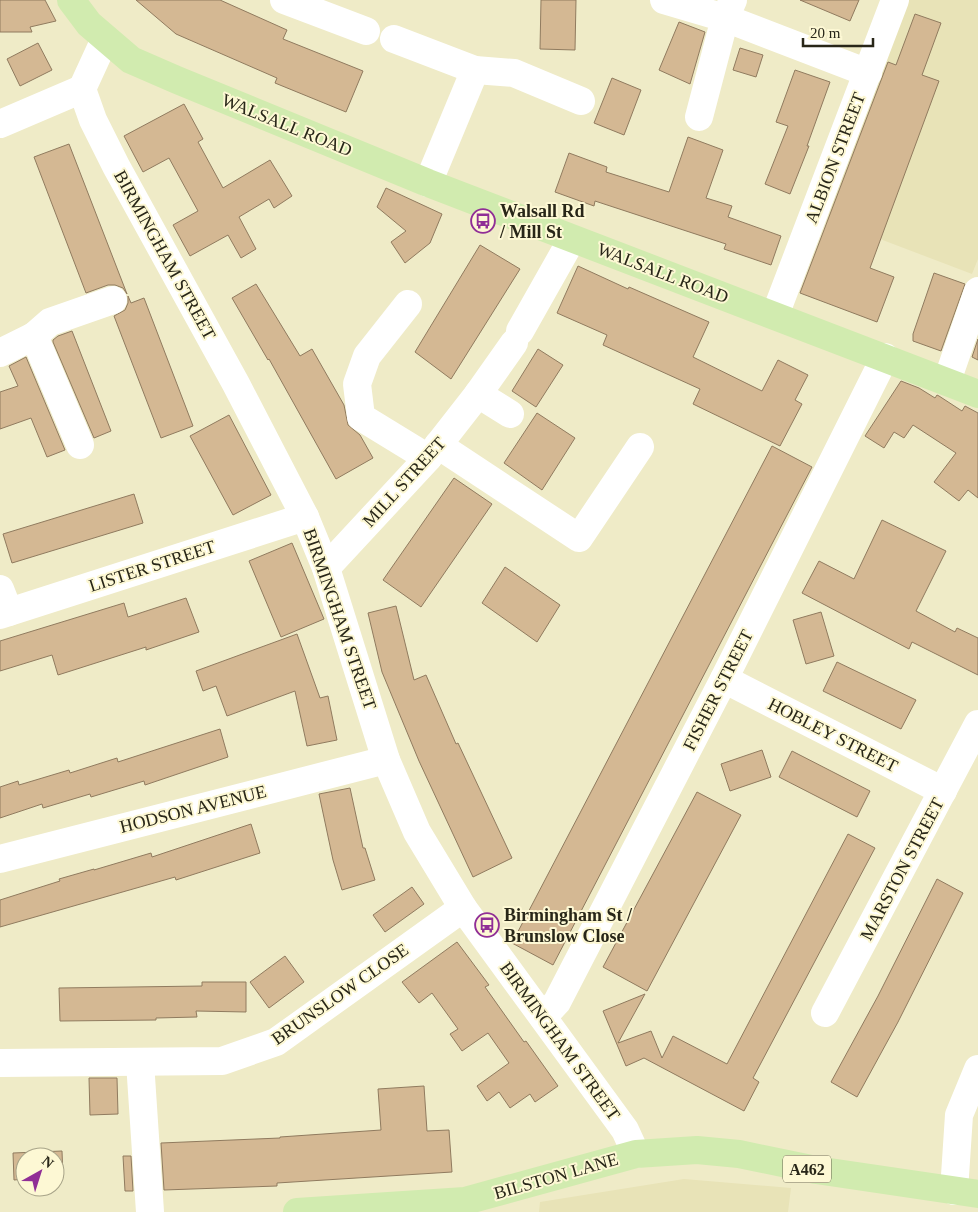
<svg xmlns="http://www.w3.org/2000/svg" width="978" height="1212" font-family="'Times New Roman',serif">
<rect width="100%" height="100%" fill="#efebc7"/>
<g fill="#e8e3b7">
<path d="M908 0H978V259L972 274 880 239 826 222 883 61Z"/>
<path d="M684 1179 791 1188 788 1212H539L540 1202Z"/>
</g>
<g fill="#d4b893" stroke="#907b5f">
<path d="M0 0H45L56 21 30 27 32 32H0Z"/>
<path d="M136 0H220L287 30 283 39 363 71 346 112 275 83 277 78 176 34Z"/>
<path d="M541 0H576L575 50 540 49Z"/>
<path d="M800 0H859L850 21Z"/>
<path d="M915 14 941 23 922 75 939 81 870 268 894 277 877 322 800 293 888 62 896 65Z"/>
<path d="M679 22 705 32 690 84 659 70Z"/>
<path d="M38 43 52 70 20 86 7 59Z"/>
<path d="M740 48 763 55 756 77 733 70Z"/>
<path d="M795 70 830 82 807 146H809L790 194 765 184 788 126 776 122Z"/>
<path d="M612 78 641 90 624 135 594 123Z"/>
<path d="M184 104 203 139 198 142 223 188 270 160 292 196 274 208 269 199 239 217 256 249 241 258 228 235 190 256 173 225 198 211 169 158 143 172 124 136Z"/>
<path d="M688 137 723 150 706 198 732 206 728 217 781 236 771 265 724 249 726 244 595 201 594 206 555 192 569 153 607 167 606 172 669 192Z"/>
<path d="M69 144 127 294 123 288 115 285H108L86 293 34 157Z"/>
<path d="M386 188 442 214 430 243 405 263 391 242 406 231 377 207Z"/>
<path d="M480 245 520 269 451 379 415 352Z"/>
<path d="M578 266 628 289 629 287 709 322 693 357 762 391 778 360 808 375 795 400 802 404 780 446 693 404 700 389 603 345 607 335 557 313Z"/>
<path d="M934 273 965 284 941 351 913 341V334Z"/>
<path d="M256 284 300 356 312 349 344 405 348 425 360 435 373 458 336 479 269 359 268 360 232 298Z"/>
<path d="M128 296 131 303 144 298 193 426 161 438 114 316 125 310 128 303Z"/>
<path d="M72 331 111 431 94 438 53 342V340L58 336Z"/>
<path d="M978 339V360L972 357Z"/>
<path d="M538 349 563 365 536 407 512 391Z"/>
<path d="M26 357 65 450 47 457 31 418 0 429V392L18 386 9 366Z"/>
<path d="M901 381 919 388 935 398 937 395 939 396 962 411 965 406 978 413V498L968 490 959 501 934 482 956 453 913 425 904 438 894 432 884 448 865 436Z"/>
<path d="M537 413 575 438 542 490 504 463Z"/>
<path d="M229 415 271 495 233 515 190 436Z"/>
<path d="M772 446 812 467 553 965 512 943Z"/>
<path d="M454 478 492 504 421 607 383 580Z"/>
<path d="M134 494 143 523 12 563 3 534Z"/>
<path d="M882 520 946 551 916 611 955 632 957 628 978 638V675L912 642 909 649 802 593 819 561 854 579Z"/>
<path d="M292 543 324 619 281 637 249 561Z"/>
<path d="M505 567 560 605 537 642 482 603Z"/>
<path d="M186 598 199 632 146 650V647L58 675 52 655 0 671V641L124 603 128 617Z"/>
<path d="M396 606 414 680 426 675 456 744 458 743 512 858 473 877 419 761 382 672 368 613Z"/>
<path d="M821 612 834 656 806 664 793 620Z"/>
<path d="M297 634 320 698 328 696 337 740 307 746 295 691 227 716 216 686 203 691 196 671Z"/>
<path d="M837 662 916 700 901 729 823 691Z"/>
<path d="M220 729 228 757 145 785 144 781 91 797 90 794 43 808 42 804 0 818V787L18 781 19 785 69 770 70 773 117 758 118 762Z"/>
<path d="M762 750 771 777 730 791 721 764Z"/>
<path d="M792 751 870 791 857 817 779 777Z"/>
<path d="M350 788 363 848H365L375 880 342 890 333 860 319 794Z"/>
<path d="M697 792 741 815 647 991 603 967Z"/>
<path d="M251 824 260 853 176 880 175 877 0 927V900L60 881 59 879 94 869V870L151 853 152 857Z"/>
<path d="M848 834 875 848 753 1078 759 1082 744 1111 644 1058 626 1066 603 1011 645 994 618 1043 651 1031 662 1058 673 1036 727 1064Z"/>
<path d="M937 879 963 893 898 1022 857 1097 831 1082 878 996Z"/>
<path d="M412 887 424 904 385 932 373 915Z"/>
<path d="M457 942 489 985 485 987 524 1042 526 1041 558 1086 535 1102 530 1094 510 1108 499 1092 487 1101 477 1086 509 1063 488 1033 462 1051 450 1034 458 1029 432 993 419 1003 402 982Z"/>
<path d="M285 956 304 982 269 1008 250 982Z"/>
<path d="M202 982H246V1012L196 1011 197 1017 156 1018V1020L60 1021 59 988 202 986Z"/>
<path d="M89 1078H117L118 1114 90 1115Z"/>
<path d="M424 1086 427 1131 449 1130 452 1172 277 1183V1186L164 1190 161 1143 280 1138V1137L381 1130 378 1089Z"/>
<path d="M62 1151 63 1178H55V1157H25V1179L14 1180 13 1153Z"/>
<path d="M123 1156H131L133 1191H125Z"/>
</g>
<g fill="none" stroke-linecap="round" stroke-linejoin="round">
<g stroke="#fff" stroke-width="28">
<path d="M284 0 366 31"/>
<path d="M664 0 725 18 868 73"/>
<path d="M105 39 82 89 93 120 116 166 236 384 305 517 326 568 386 760 417 832 463 908 625 1130 636 1154"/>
<path d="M394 39 475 70 514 73 581 101"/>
<path d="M699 117 725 18 733 0"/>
<path d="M0 124 82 89"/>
<path d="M428 183 475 70"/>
<path d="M408 304 367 356 357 384 361 417 428 458"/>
<path d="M775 315 895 0"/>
<path d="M520 331 572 239"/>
<path d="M34 336 80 445"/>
<path d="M0 353 34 336 50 322 113 300"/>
<path d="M947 381 978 291"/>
<path d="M478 394 510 414"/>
<path d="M438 445 579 538 640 447"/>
<path d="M326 568 428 458 478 394 514 343"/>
<path d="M0 589 9 612"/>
<path d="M0 615 305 517"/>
<path d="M724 679 943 791"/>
<path d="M0 859 386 760"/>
<path d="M825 1013 978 724"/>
<path d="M543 1017 557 1002 724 679 885 357"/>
<path d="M140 1062 150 1212"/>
<path d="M0 1063 222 1061 276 1042 463 908"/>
<path d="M954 1191 959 1115 978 1069"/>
</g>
<g stroke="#d1ebaf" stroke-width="28">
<path d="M71 0 89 24 131 60 177 80 428 183 978 394"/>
<path d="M297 1212 465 1201 636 1154 697 1150 739 1154 816 1170 978 1194"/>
</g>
</g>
<defs>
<g id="bus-ring" transform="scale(1.25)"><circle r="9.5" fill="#fdf8d4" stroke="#902e96" stroke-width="1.5"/><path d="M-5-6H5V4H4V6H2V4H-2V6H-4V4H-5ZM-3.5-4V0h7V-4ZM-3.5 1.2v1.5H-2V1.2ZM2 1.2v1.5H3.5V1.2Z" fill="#902e96"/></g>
</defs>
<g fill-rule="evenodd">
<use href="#bus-ring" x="483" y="221"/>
<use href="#bus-ring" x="487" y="925"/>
</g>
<g text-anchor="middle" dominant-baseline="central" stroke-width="4" stroke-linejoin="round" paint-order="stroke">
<rect fill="#fdf8d4" stroke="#686550" stroke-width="1" x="783" y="1155.5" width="48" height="27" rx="4"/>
<g font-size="16" font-weight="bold" fill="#282618">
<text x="807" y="1169">A462</text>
</g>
<g font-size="18" fill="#282618" stroke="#fdf8d4">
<text transform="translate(287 125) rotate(22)">WALSALL ROAD</text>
<text transform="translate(835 158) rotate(-69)">ALBION STREET</text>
<text transform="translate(165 255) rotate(61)">BIRMINGHAM STREET</text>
<text transform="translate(663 273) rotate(21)">WALSALL ROAD</text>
<text transform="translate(404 482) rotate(-48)">MILL STREET</text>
<text transform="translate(152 566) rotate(-18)">LISTER STREET</text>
<text transform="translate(340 619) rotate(71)">BIRMINGHAM STREET</text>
<text transform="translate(718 690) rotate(-63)">FISHER STREET</text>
<text transform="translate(833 735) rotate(27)">HOBLEY STREET</text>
<text transform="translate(193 809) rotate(-14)">HODSON AVENUE</text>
<text transform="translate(902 869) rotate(-62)">MARSTON STREET</text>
<text transform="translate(340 994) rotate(-35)">BRUNSLOW CLOSE</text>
<text transform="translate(560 1041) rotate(54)">BIRMINGHAM STREET</text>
<text transform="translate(556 1176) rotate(-16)">BILSTON LANE</text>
</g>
<g font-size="18" font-weight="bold" fill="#282618" stroke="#fdf8d4" text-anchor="start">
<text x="500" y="211">Walsall Rd<tspan x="500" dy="21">/ Mill St</tspan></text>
<text x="504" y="915">Birmingham St /<tspan x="504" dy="21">Brunslow Close</tspan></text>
</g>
</g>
<g transform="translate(40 1172) rotate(39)"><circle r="24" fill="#fdf8d4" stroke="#a8a489"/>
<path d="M0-4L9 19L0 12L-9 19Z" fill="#902e96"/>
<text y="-8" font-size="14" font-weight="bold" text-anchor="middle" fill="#282618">N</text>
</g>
<path d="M803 38v8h70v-8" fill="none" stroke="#282618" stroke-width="2.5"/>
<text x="810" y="38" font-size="15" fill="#282618" stroke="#fdf8d4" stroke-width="4" paint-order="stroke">20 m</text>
</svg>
